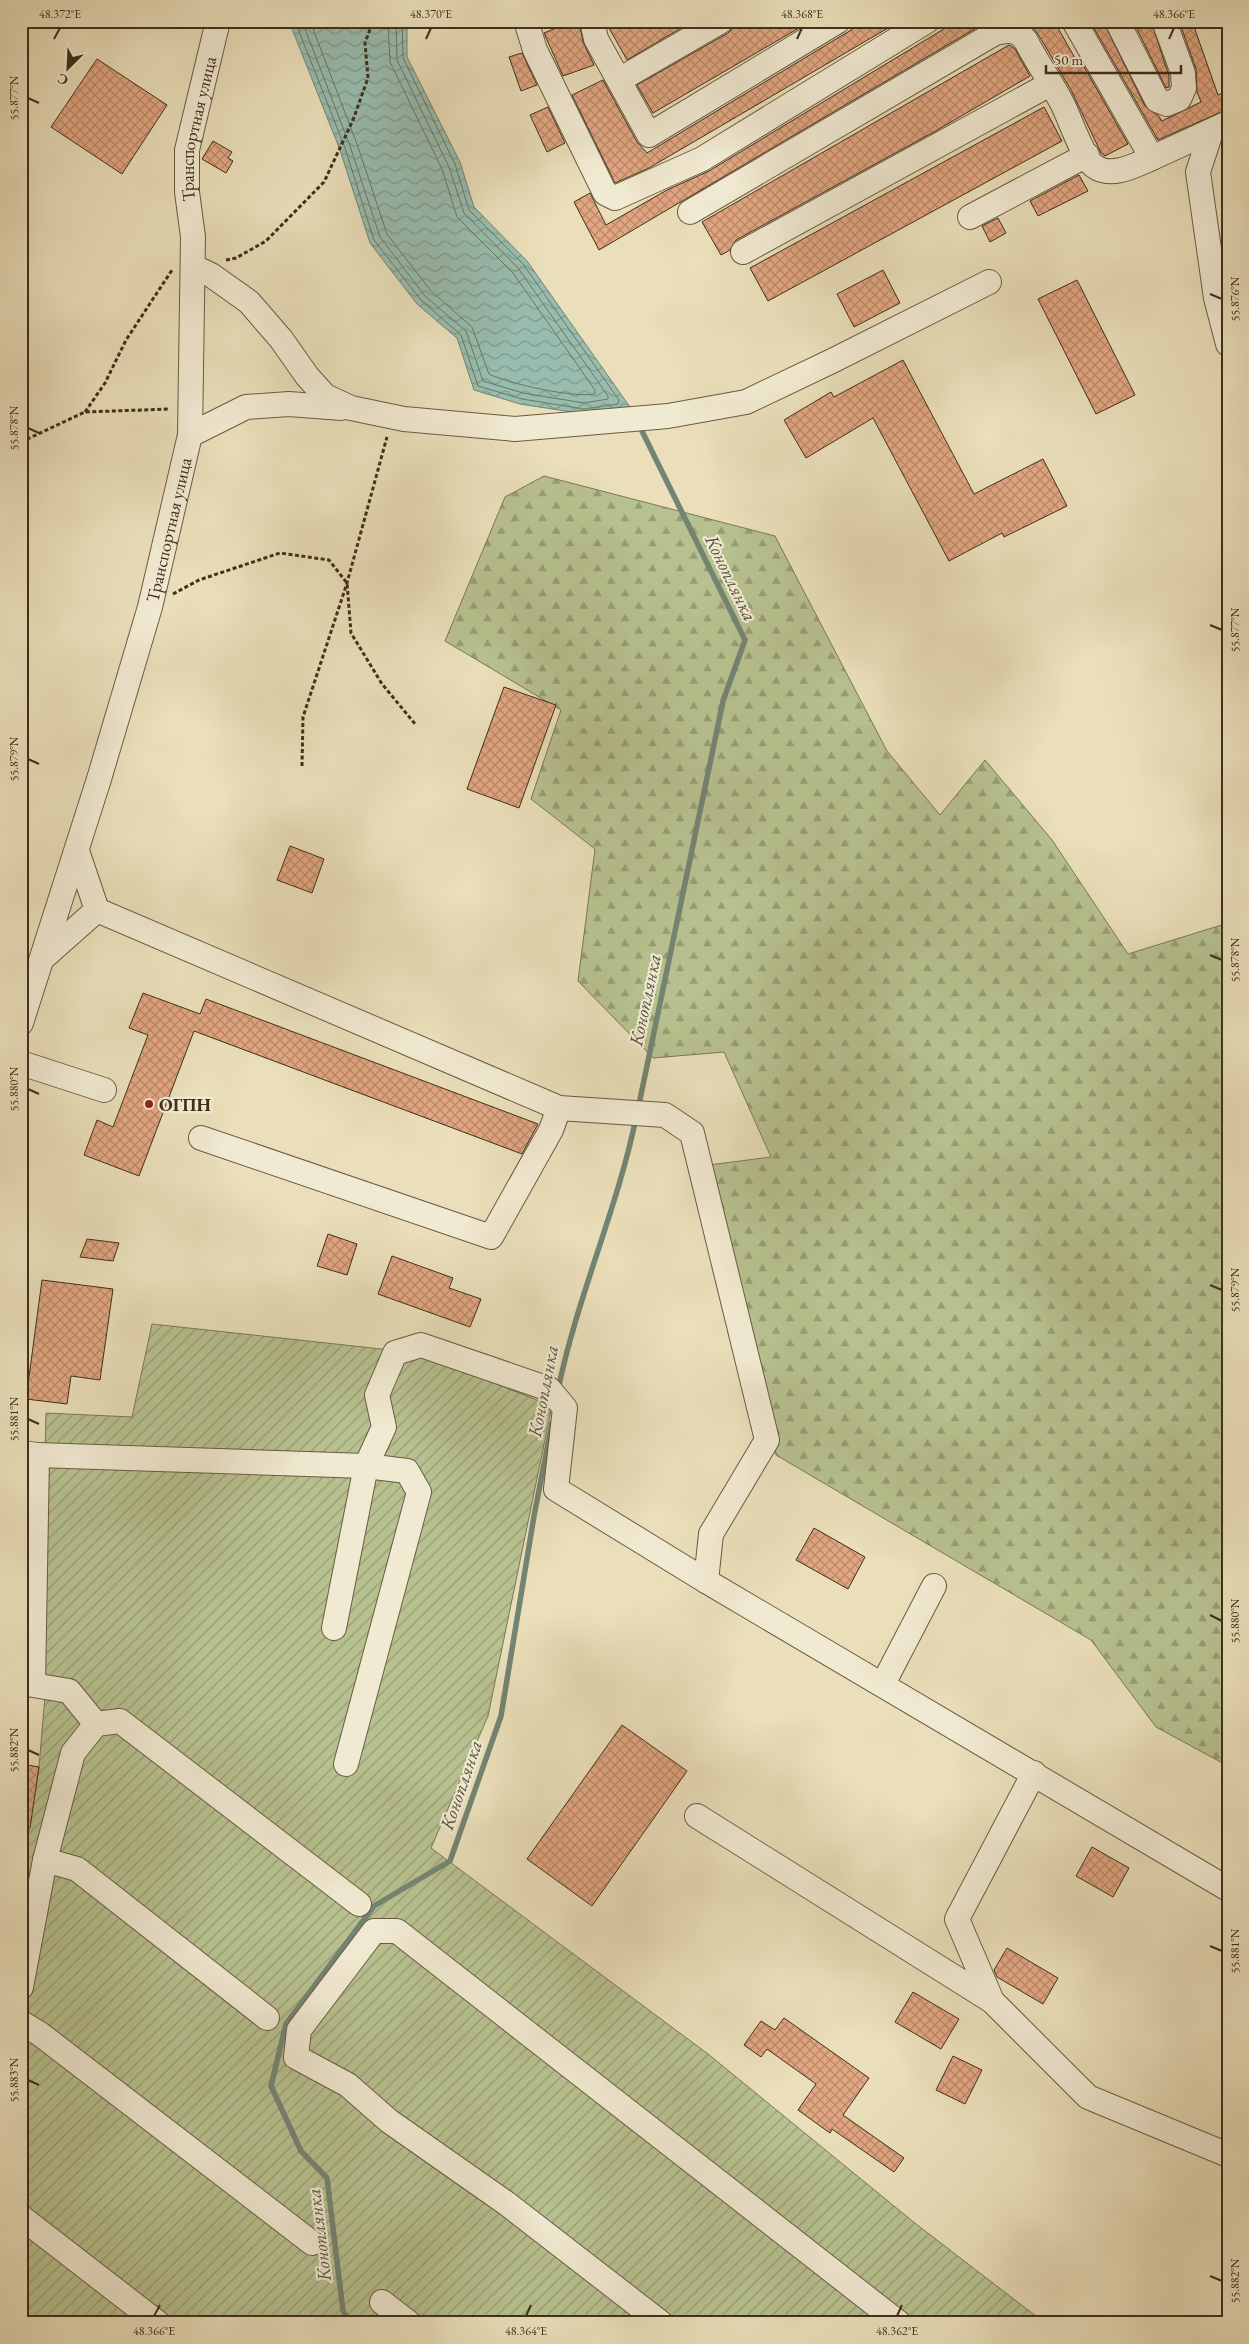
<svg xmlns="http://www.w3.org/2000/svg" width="1249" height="2344" font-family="'EB Garamond',serif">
<defs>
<pattern id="forest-firs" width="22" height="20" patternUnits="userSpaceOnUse" patternTransform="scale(1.25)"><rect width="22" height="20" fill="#b7c18f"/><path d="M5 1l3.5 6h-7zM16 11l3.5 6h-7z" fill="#969d74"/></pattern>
<pattern id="garden-furrows" width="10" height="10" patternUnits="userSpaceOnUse" patternTransform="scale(1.25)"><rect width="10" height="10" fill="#b7c18f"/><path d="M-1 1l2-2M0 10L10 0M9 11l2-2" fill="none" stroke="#969d74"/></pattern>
<pattern id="water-waves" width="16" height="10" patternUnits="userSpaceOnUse" patternTransform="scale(1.25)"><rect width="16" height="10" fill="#98bdaf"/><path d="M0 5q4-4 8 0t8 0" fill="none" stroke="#7d9a8e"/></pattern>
<pattern id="building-cross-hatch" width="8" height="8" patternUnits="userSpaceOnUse" patternTransform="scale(1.25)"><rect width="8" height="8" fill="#e2a681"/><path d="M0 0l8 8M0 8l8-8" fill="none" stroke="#b98869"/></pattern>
</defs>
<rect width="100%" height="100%" fill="#eadfba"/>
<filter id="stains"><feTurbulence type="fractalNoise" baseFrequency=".004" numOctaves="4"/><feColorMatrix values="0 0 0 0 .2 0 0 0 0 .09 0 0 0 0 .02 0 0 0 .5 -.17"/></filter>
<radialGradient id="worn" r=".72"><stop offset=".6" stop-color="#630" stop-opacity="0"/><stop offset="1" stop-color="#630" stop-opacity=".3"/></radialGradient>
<path fill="url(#forest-firs)" stroke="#7b7854" d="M544 476 775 536 887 751 940 815 985 760 1052 840 1128 954 1228 923V1766L1156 1727 1091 1640 776 1455 709 1165 771 1157 724 1052 653 1058 578 981 595 849 531 799 561 710 445 641 505 497Z"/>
<path fill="url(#garden-furrows)" stroke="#7b7854" d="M152 1324 418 1353 552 1406 488 1716 431 1848 708 2054 916 2224 1045 2323H21V1881L39 1767 45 1697 21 1694V1560L42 1563 46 1413 132 1417Z"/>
<path fill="url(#water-waves)" stroke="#748473" d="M289 21H407V57L460 162 474 207 527 261 630 407 585 414 520 404 474 390 457 338 417 304 370 243 340 150Z"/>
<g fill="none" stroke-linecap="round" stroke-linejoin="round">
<g stroke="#6c7664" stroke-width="1">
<path d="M295 21 345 148 374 240 421 300 461 335 478 386 522 399 584 409 618 404 619 400 523 264 469 210 455 164 403 58 402 21"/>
<path d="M302 21 350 146 380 237 425 296 466 331 483 381 523 393 584 403 608 399V396L518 268 464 213 449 167 397 60 396 21"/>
<path d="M310 21 357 144 387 234 431 291 472 327 489 374C510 384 573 398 595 394V390L513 273 457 217 442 169 390 62 388 21"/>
</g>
<g stroke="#748473" stroke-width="5.5">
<path d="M638 1109 723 701 745 640 639 425"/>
<path d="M558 1390C577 1297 617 1210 636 1118"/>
<path d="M351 2323 343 2311 327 2178 301 2151 271 2086 286 2024 374 1906 450 1861 501 1716 534 1516 552 1423"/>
</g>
</g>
<g fill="url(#building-cross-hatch)" stroke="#3f2f1a">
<path d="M562 21H579L583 42 594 65 563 76 544 33 563 25Z"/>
<path d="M617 21H693L627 60 608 26Z"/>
<path d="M735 21H811L653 113 637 85 728 33 733 28Z"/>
<path d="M866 21H900L649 168 615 183 572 95 603 80 637 142 647 153Z"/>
<path d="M957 21H988L599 250 574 202 590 193 606 225 667 190 709 171Z"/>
<path d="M1028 21H1054L1076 60 1079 58 1128 144 1105 156 1101 153 1071 90 1038 34Z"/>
<path d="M1090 21H1103L1145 106 1158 115 1162 121 1201 102 1197 92 1196 69 1179 21H1192L1218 95 1228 91V109L1158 140Z"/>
<path d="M1133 21H1151L1169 76V87L1166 88Z"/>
<path d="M1009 45 1015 49 1030 76 932 133 736 240 730 250 721 255 702 222Z"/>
<path d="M522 53 537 85 521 91 509 57Z"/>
<path d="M97 59 167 105 122 174 51 127Z"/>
<path d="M548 107 565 143 547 152 530 115Z"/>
<path d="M1044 107 1062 141 768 301 750 268Z"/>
<path d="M213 141 232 152 228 158 233 161 226 173 202 159Z"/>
<path d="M1079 175 1088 191 1038 216 1030 201Z"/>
<path d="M998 218 1006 233 990 242 982 226Z"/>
<path d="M883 270 900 303 854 327 837 294Z"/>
<path d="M1077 280 1135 395 1096 414 1038 299Z"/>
<path d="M903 360 974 494 1043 459 1067 506 1004 537 1002 533 949 561 873 418 806 458 784 420 831 392 834 397Z"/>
<path d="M504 687 556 705 519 808 467 789Z"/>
<path d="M290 846 324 859 312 893 277 880Z"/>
<path d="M143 993 200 1014 206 999 538 1124 522 1154 194 1031 139 1176 84 1155 97 1120 113 1127 148 1035 129 1028Z"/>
<path d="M328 1234 357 1244 347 1275 317 1266Z"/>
<path d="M87 1239 119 1243 113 1261 80 1257Z"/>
<path d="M392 1256 453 1278 449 1288 481 1299 470 1327 378 1294Z"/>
<path d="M42 1280 113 1289 100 1380 71 1376 67 1404 26 1399Z"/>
<path d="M814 1528 865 1557 848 1589 796 1560Z"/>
<path d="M622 1725 687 1771 592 1906 527 1859Z"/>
<path d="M21 1764 39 1767 30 1828 21 1827Z"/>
<path d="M1092 1847 1129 1868 1113 1897 1076 1876Z"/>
<path d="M1007 1948 1058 1978 1043 2004 997 1977 994 1970Z"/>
<path d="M913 1992 959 2019 941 2049 895 2022Z"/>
<path d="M784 2018 869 2078 843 2115 904 2158 894 2172 832 2129 830 2133 798 2110 816 2084 767 2049 761 2057 744 2045 761 2021 775 2030Z"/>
<path d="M953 2056 982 2070 965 2104 936 2090Z"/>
</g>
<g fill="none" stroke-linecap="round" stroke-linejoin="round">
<g stroke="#6a5b42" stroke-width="26">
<g id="minor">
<path d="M526 21 535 50 605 193 615 198 702 159 927 21"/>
<path d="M592 21 596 39 649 135 838 21"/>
<path d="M1074 21 1152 158 1228 123"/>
<path d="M1117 21 1157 100 1167 104 1179 99 1184 88 1183 73 1164 21"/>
<path d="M619 80 721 21"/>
<path d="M1211 132 1198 172 1216 298 1228 344"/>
<path d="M690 212 995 33C1009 30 1017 29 1026 41 1037 63 1052 83 1063 105 1070 119 1083 158 1094 166 1111 179 1136 165 1152 158"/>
<path d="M970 217 1087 155"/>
<path d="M743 252 1050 84"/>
<path d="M194 267 211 275 249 302 281 339 307 376 325 396 351 408 404 419 515 429 668 416 746 402 832 361 989 282"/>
<path d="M190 435 246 407 289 404 342 408"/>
<path d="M77 851 97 910"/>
<path d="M44 957 97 910 559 1108 665 1115 692 1133 767 1440 711 1534 706 1581 1228 1889"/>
<path id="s1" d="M21 1023 99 779 150 607 190 435 193 237 187 192V150L218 21"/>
<path d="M21 1063 104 1090"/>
<path d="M201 1138 491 1237 551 1130 559 1108"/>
<path d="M23 1453 37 1455 33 1685 69 1691 96 1724"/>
<path d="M37 1455 366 1466 407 1471 419 1492 346 1764"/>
<path d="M334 1628 366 1466 384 1427 377 1395 395 1353 421 1345 549 1389 565 1408 556 1489 706 1581"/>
<path d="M883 1684 934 1586"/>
<path d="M697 1816 992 2001 1088 2097 1228 2155"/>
<path d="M45 1860 77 1869 267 2018"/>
<path d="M21 1987 45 1860 73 1753 96 1724 120 1721 359 1904"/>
<path d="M992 2001 957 1919 1034 1773"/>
<path d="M21 2025 22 2023 40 2034 312 2243"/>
<path d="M21 2217 158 2323"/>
<path d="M382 2302 409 2323"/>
<path d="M661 2323 506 2203 389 2121 348 2085 296 2057 299 2030 374 1931H397L899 2323"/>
</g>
</g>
<g stroke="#3f2f1a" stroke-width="3" stroke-dasharray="4 2.5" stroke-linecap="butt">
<path d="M226 260 236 258 266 241 324 182 353 120 368 78 365 43 373 21"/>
<path d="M85 412 105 383 126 340 172 270"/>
<path d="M21 442 85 412 170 409"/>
<path d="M173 594 199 580 280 553 329 560 347 583 351 633 382 684 416 725"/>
<path d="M302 766 303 717 347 583 387 437"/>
</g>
<use href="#minor" stroke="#f1ead2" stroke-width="24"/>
</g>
<path fill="none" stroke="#3f2f1a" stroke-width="2" d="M54 39 60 28M426 39 431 28M797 39 802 28M1169 39 1174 28M28 98 39 103M1210 294 1222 299M28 428 39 433M1210 625 1222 630M28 759 39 764M1210 955 1222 960M28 1089 39 1094M1210 1285 1222 1290M28 1419 39 1424M1210 1615 1222 1621M28 1750 39 1755M1210 1946 1222 1951M28 2080 39 2085M1210 2276 1222 2281M154 2316 160 2305M526 2316 531 2305M897 2316 902 2305"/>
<circle fill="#8f2418" stroke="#f1ead2" stroke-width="2" cx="149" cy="1104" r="5"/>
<g text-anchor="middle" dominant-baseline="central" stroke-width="4.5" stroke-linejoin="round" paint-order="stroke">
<g font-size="18" fill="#3f2f1a" stroke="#f1ead2">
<text stroke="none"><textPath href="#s1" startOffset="920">Транспортная улица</textPath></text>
<text stroke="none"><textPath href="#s1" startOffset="515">Транспортная улица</textPath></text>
</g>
<g font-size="18" font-weight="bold" fill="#3f2f1a" stroke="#f1ead2" text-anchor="start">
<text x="159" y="1104">ОГПН</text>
</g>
<g font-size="19" font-style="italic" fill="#55523f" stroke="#f1ead2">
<text transform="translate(731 578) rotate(64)">Коноплянка</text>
<text transform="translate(645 1000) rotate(-78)">Коноплянка</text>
<text transform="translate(543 1391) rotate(-79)">Коноплянка</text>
<text transform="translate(461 1785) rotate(-71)">Коноплянка</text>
<text transform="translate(319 2235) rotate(-97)">Коноплянка</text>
</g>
</g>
<rect width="1249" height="2344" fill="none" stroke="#eadfba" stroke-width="55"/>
<g transform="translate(68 68) rotate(204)" stroke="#f1ead2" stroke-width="4" paint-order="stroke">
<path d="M0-4L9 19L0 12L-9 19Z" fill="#3f2f1a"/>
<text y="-8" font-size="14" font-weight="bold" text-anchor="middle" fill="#3f2f1a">С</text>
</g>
<path d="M1046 65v8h135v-8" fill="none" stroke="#3f2f1a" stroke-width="2.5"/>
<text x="1054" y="65" font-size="15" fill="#3f2f1a" stroke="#f1ead2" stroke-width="4" paint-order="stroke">50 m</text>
<rect x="28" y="28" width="1194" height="2288" fill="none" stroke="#3f2f1a" stroke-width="2"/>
<g font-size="12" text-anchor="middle" fill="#3f2f1a">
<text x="60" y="18">48.372°E</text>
<text x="431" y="18">48.370°E</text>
<text x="802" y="18">48.368°E</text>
<text x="1174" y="18">48.366°E</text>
<text transform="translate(14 98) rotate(-90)" y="4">55.877°N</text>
<text transform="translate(1235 299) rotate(-90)" y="4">55.876°N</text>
<text transform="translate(14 428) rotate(-90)" y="4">55.878°N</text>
<text transform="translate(1235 630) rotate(-90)" y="4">55.877°N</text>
<text transform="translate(14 759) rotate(-90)" y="4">55.879°N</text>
<text transform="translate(1235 960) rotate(-90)" y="4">55.878°N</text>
<text transform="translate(14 1089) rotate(-90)" y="4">55.880°N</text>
<text transform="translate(1235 1290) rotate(-90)" y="4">55.879°N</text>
<text transform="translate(14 1419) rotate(-90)" y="4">55.881°N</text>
<text transform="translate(1235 1621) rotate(-90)" y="4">55.880°N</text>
<text transform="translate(14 1750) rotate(-90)" y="4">55.882°N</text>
<text transform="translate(1235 1951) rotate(-90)" y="4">55.881°N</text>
<text transform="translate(14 2080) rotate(-90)" y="4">55.883°N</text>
<text transform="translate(1235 2281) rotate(-90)" y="4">55.882°N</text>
<text x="154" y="2335">48.366°E</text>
<text x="526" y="2335">48.364°E</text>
<text x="897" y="2335">48.362°E</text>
</g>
<rect width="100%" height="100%" filter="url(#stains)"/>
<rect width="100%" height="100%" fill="url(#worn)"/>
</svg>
